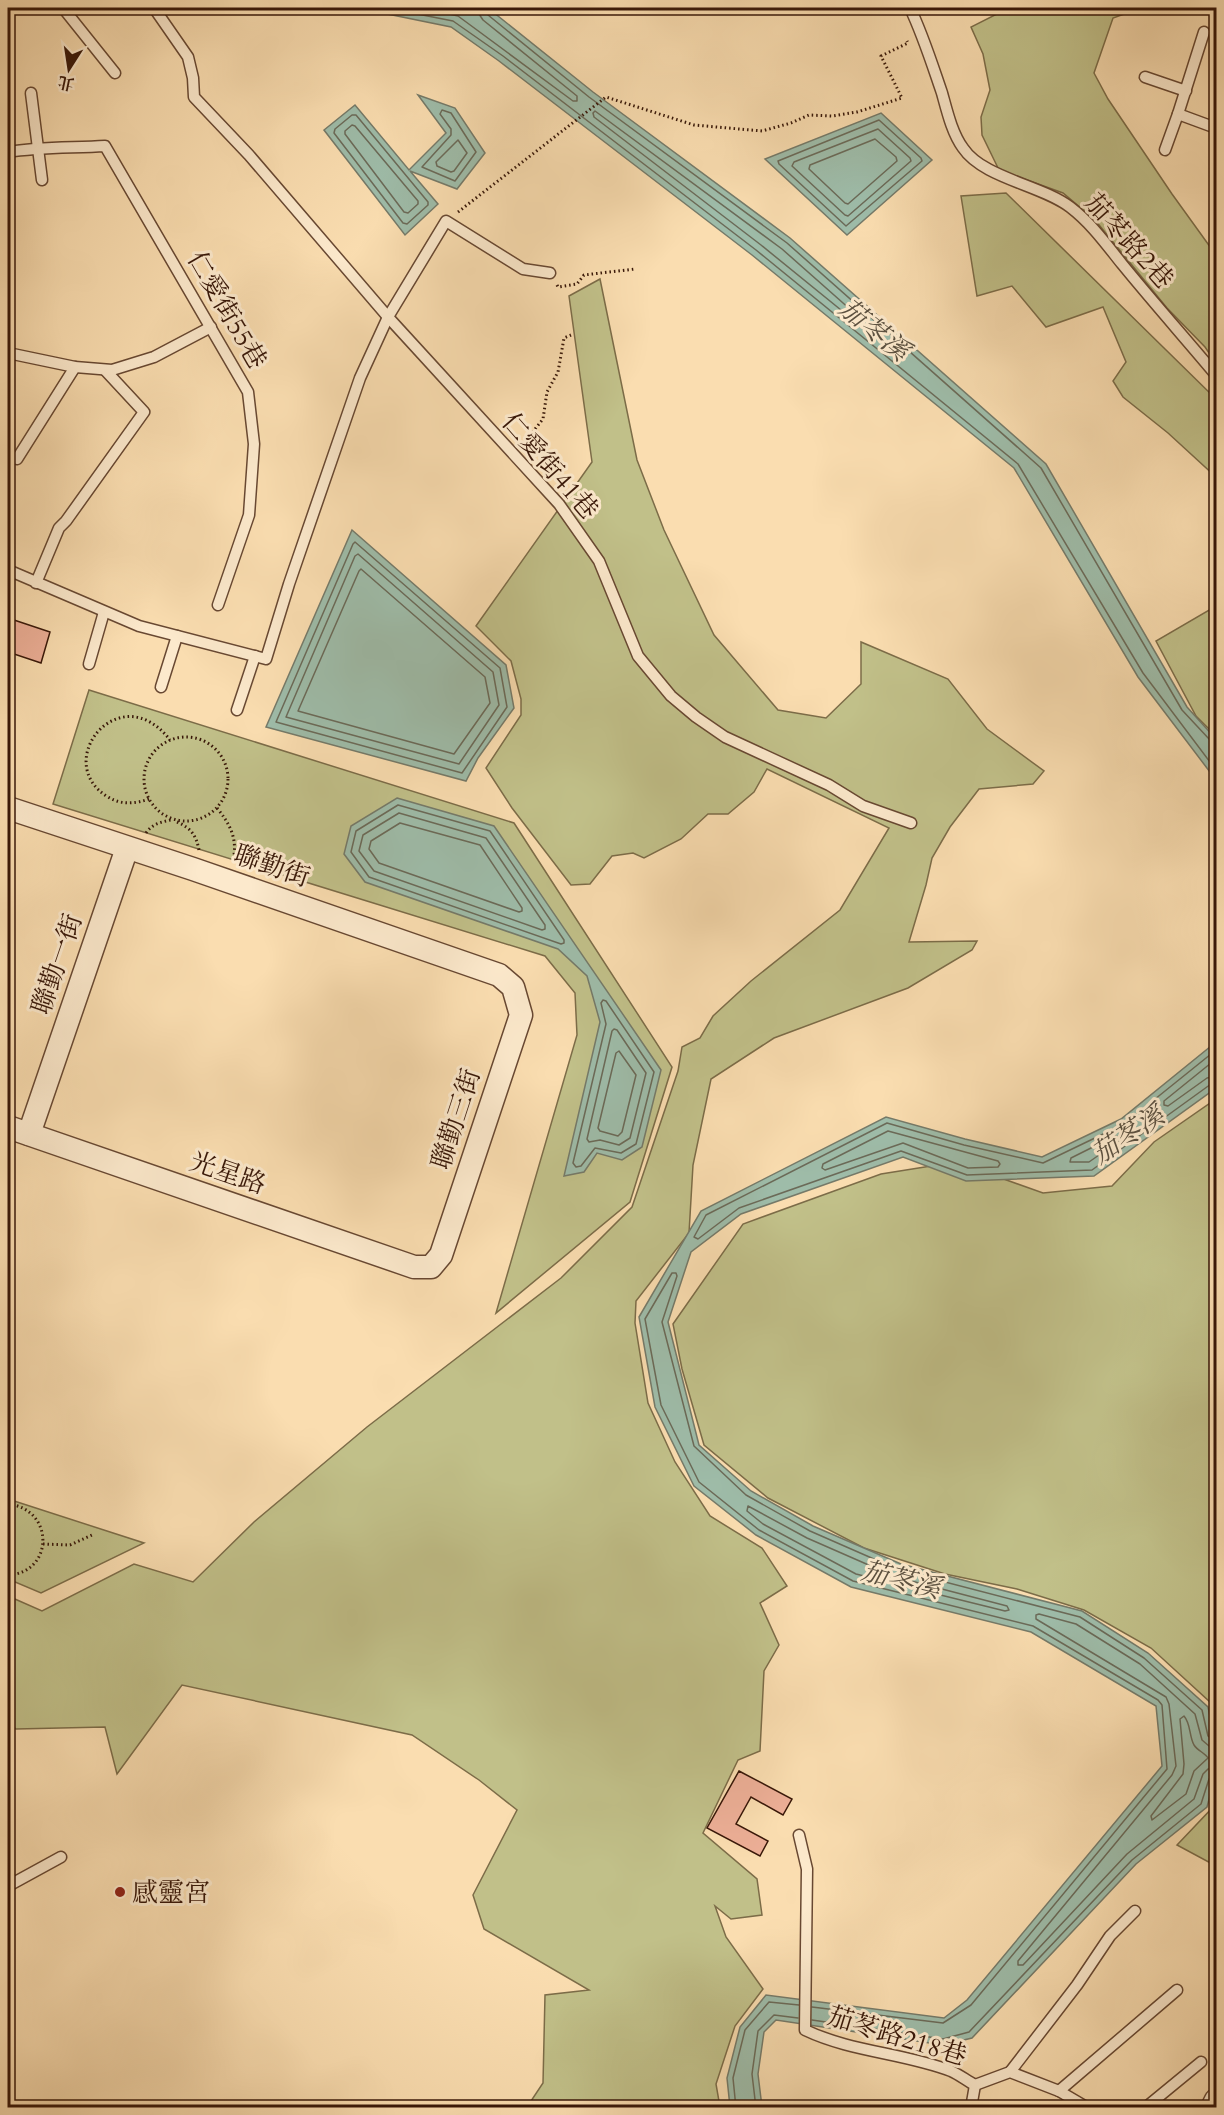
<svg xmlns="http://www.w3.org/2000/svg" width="1224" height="2115" font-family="Cardo,'Noto Serif TC',serif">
<rect width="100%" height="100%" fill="#faddb0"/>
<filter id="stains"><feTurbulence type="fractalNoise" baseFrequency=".00333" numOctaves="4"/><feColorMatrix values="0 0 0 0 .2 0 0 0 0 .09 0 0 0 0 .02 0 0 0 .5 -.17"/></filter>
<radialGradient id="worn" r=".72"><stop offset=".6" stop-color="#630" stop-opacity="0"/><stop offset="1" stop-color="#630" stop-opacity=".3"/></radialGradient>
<g fill="#c1c089" stroke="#7c6c48" stroke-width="1.5">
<path d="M993 8H1141L1113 18 1094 73 1108 99 1172 194 1216 255V363L1205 347 1167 308 1095 220 1063 193 999 170 982 135 981 117 990 90 983 54 971 27 997 14Z"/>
<path d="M1006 193 1216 399V477L1168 433 1123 397 1113 381 1126 362 1103 307 1046 327 1012 286 977 296 961 196Z"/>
<path d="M600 279 637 460 664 530 714 635 778 710 826 718 861 684V642L948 679 987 729 1044 771 1033 784 979 789 950 827 932 858 926 885 909 942 977 941 972 950 908 988 774 1038 711 1079 693 1165 689 1233 636 1301 635 1323 648 1403 675 1462 710 1516 762 1548 787 1586 760 1603 779 1645 764 1671 760 1751 738 1760 703 1833 757 1879 762 1915 731 1919 715 1906 726 1937 763 1989 735 2026 716 2084 720 2107H527L543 2083 545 1995 589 1990 484 1929 473 1895 517 1810 479 1780 412 1735 182 1685 117 1774 105 1727 16 1729 8 1723V1596L42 1611 134 1564 193 1582 254 1522 367 1427 561 1278 632 1207 678 1071 682 1047 700 1038 713 1016 751 981 840 910 889 828 767 769 754 792 728 814H708L681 839 644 858 633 853 612 856 590 884 571 885 512 808 486 768 521 715V699L511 661 476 626 592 462 569 296Z"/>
<path d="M1216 606V736L1196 716 1156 641Z"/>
<path d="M89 690 514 823 672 1067 630 1202 496 1313 577 1035 575 993 545 956 53 804Z"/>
<path d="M1216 1099V1717L1211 1703 1151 1648 1084 1610 1017 1589 945 1574 864 1548 768 1498 704 1445 682 1369 673 1324 743 1224 881 1174 956 1162 1043 1193 1112 1186 1154 1142Z"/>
<path d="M8 1499 144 1543 41 1593 8 1579Z"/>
<path d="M1216 1804V1866L1177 1845Z"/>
</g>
<g fill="#9ebca9" stroke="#757a69" stroke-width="1.5">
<path d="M358 8H488L593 92 790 238 1046 464 1187 707 1216 739V780L1138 677 1014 468 752 255 499 61 451 27Z"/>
<path d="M418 95 455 108 485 153 457 189 410 171 438 204 405 235 324 130 355 105 409 170 446 133Z"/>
<path d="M881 113 932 160 847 235 765 159Z"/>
<path d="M352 530 506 665 514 708 478 758 466 781 266 727Z"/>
<path d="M397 798 494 826 661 1070 642 1147 622 1160 597 1153 584 1172 564 1176 600 1022 587 976 558 949 365 882 344 854 351 826Z"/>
<path d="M1216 1042V1088L1094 1176 966 1181 903 1157 741 1214 691 1252 668 1322 699 1445 751 1491 813 1526 901 1564 1082 1611 1148 1653 1208 1707 1216 1745V1772L1207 1807 1136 1864 972 2038 943 2045 776 2020 764 2032 758 2074 762 2107H730L727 2078 740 2027 766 1995 944 2018 967 2000 1162 1766 1156 1706 1031 1632 851 1587 756 1535 694 1486 655 1407 639 1317 701 1211 886 1117 965 1139 1042 1157 1121 1119Z"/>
</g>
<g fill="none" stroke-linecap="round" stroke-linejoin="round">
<g stroke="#6b6a58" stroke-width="1.5">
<path d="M387 8 453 21 503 56 756 250 1018 464 1143 673 1216 770"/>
<path d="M423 8 458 16 573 101H577V96L483 20 479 14 478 8"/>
<path d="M485 8 488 15 589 97 787 243 1041 468 1182 710 1210 740 1216 742"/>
<path d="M442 110 451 113 476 152 455 181 422 167 451 135V129L440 114Z"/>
<path d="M595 111 782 249 860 318 861 322 857 323 761 245 594 117 593 113Z"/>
<path d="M352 115H356L428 202V205L407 224 403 223 334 133 335 129Z"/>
<path d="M879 120 921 158 922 161 846 226 779 164 778 161Z"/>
<path d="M352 125 355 126 418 201V204L408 213 404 212 345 134V131Z"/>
<path d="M878 129 910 158 911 161 848 216 845 215 792 166 794 162Z"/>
<path d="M875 139 896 157 897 161 848 204 845 203 809 169 810 165Z"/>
<path d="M458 140 467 153 454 171 451 172 437 166 436 162Z"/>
<path d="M355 542 500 668 507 707 462 773 276 722 353 544Z"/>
<path d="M358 554 493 672 499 705 459 764 286 717 355 556Z"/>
<path d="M361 569 485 677 490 703 454 754 298 711 359 571Z"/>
<path d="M398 805 490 831 564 940V943L561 944 369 877 351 852 356 831Z"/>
<path d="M399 813 486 838 545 925V929L542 930 374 871 359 851 363 835Z"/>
<path d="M400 823 480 845 522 908V911L519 912 379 863 369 849 371 841Z"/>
<path d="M603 1000 606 1001 654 1072 636 1144 621 1153 595 1148 581 1166 576 1167 573 1163 606 1024 601 1003Z"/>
<path d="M614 1029 617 1030 646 1073 630 1138 619 1145 600 1140 589 1142 587 1139 612 1031Z"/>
<path d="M1216 1050 1124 1124 1043 1163 964 1145 887 1123 706 1215 694 1237 698 1239 739 1208 901 1151 967 1175 1092 1170 1211 1084 1216 1083"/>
<path d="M619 1051 636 1075 622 1132 618 1136 600 1131 598 1128 616 1053Z"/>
<path d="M1216 1059 1164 1101V1105L1168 1106 1207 1078 1216 1076"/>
<path d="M888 1131 998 1161 1000 1164 998 1167 968 1168 903 1143 825 1170 822 1168 823 1164Z"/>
<path d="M1115 1136 1119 1137V1141L1089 1162H1070L1071 1158Z"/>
<path d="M748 1506 807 1538 896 1577 1007 1606 1009 1610 1005 1611 856 1574 763 1524 747 1511Z"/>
<path d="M1184 1716C1191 1724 1189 1736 1194 1745 1198 1751 1205 1753 1208 1758L1194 1771 1186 1794 1152 1820 1151 1816 1183 1774 1184 1764 1180 1719Z"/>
<path d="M1216 1747 1209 1746 1202 1740 1195 1714 1140 1664 1076 1624 1039 1614 1036 1615V1619L1166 1697 1169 1704 1176 1766 1172 1775 1018 1961V1965H1023L1127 1854 1194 1799 1203 1774 1208 1769 1216 1768"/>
<path d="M812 2007 943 2023 971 2005 1167 1769 1162 1705 1158 1700 1033 1626 853 1581 759 1530 699 1482 661 1405 645 1319 672 1273H676L677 1276 662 1322 694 1446 746 1495 810 1531 899 1570 1080 1617 1144 1658 1202 1710 1208 1736 1212 1739 1216 1740"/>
<path d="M812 2020 943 2039 969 2032 1132 1860 1201 1804 1209 1779 1216 1776"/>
<path d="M736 2108 733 2078 745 2030 769 2002 799 2005"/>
<path d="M756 2108 752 2074 758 2031 774 2015 798 2018"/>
</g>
</g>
<g fill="#edaf97" stroke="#381708" stroke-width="1.5">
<path d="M8 618 50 632 41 663 8 652Z"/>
<path d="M739 1771 792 1799 783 1815 751 1797 736 1824 768 1841 760 1856 707 1828Z"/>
</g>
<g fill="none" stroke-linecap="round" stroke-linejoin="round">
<g stroke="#684832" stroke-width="13">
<g id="lane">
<path d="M63 8 115 73"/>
<path d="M154 8 188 57 193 78 194 97 249 155 388 317 559 504 599 561 638 656 671 696 696 717 725 737 829 785 863 806 911 823"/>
<path d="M910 8C923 35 932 64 942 93 947 111 952 133 963 148 983 178 1041 185 1070 207 1091 223 1106 244 1122 264 1153 302 1185 338 1216 375"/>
<path d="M1204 32 1178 114 1216 128"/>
<path d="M1145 77 1186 91"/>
<path d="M31 93 42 180"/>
<path d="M1165 150 1178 114"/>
<path d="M8 152C40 147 72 148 105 146L248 392 254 444 249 515 218 605"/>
<path d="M8 353 75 367 112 370 154 357 211 327"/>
<path d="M17 459 75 367"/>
<path d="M8 570 139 626 266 659 289 584 360 378 388 317 446 221 523 269 550 273"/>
<path d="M36 583 59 528 66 521 144 412 105 370"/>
<path d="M89 664 104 612"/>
<path d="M161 687 177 636"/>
<path d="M237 710 255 656"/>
<path d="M799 1835 807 1869 805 2030C851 2052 904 2053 951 2071 960 2075 967 2081 975 2085"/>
<path d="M8 1886 61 1857"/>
<path d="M1010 2072 1077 1985 1110 1936 1135 1911"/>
<path d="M975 2085 1010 2072 1059 2091 1088 2108"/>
<path d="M1059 2091 1177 1990"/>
<path d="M971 2108 975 2085"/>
<path d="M1145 2108 1201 2062"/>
</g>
</g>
<g stroke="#684832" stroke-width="25">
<g id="street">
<path d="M8 808 193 869 499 975 513 987 521 1015 441 1255 431 1267H414L8 1127"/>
<path d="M29 1134 127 848"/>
<path d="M1212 2108 1216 2100"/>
</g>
</g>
<g stroke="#381708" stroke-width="3" stroke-dasharray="1.5 3" stroke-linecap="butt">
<path d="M458 212 606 97 694 125 762 131 791 123 809 115 832 116 857 112 902 98 881 56 908 43 907 41"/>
<path d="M557 285 558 287 577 284 584 275 635 269"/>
<path d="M524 443 543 419 547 392 558 372 564 338 571 335"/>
<circle cx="186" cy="779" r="42"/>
<path d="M149 799C135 804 121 805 108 797 50 762 120 675 170 740"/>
<path d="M217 808C230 824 238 839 233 860"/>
<path d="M177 822C191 828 196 835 199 850"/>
<path d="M146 833C152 824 161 822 171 820"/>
<path d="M8 1504C55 1509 54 1573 8 1575"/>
<path d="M43 1544 70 1545 92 1535"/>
</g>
<use href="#lane" stroke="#fce9cc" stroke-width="10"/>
<use href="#street" stroke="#fce9cc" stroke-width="22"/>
</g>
<circle fill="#8f2418" stroke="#fce9cc" stroke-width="2" cx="120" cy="1892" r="6"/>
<g text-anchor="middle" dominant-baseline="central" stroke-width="6" stroke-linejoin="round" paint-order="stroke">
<g font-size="26" fill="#381708" stroke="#fce9cc">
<text transform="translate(1129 241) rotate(48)">茄苳路2巷</text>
<text transform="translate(227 310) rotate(60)">仁愛街55巷</text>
<text transform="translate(550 466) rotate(49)">仁愛街41巷</text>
<text transform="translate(272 866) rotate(19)">聯勤街</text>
<text transform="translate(57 964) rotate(-71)">聯勤一街</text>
<text transform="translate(456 1119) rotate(-72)">聯勤三街</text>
<text transform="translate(228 1173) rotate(19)">光星路</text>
<text transform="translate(897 2036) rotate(17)">茄苳路218巷</text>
</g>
<g font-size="26" fill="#381708" stroke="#fce9cc" text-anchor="start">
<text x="132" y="1892">感靈宮</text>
</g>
<g font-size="27" font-style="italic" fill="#5c5140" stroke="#fce9cc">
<text transform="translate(874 330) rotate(39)">茄苳溪</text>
<text transform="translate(1128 1135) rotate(-34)">茄苳溪</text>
<text transform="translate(901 1580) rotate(14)">茄苳溪</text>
</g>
</g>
<rect width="1224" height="2115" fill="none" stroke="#faddb0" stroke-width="30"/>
<rect x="9" y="9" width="1206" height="2097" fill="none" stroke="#381708" stroke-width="3"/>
<rect x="15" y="15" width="1194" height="2085" fill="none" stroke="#381708" stroke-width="1.5"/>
<g transform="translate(69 69) rotate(192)" stroke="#fce9cc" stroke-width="4.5" paint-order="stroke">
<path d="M0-4.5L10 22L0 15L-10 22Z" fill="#381708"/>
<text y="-9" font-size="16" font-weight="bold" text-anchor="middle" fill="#381708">北</text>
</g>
<rect width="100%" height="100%" filter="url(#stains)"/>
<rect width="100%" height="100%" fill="url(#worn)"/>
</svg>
